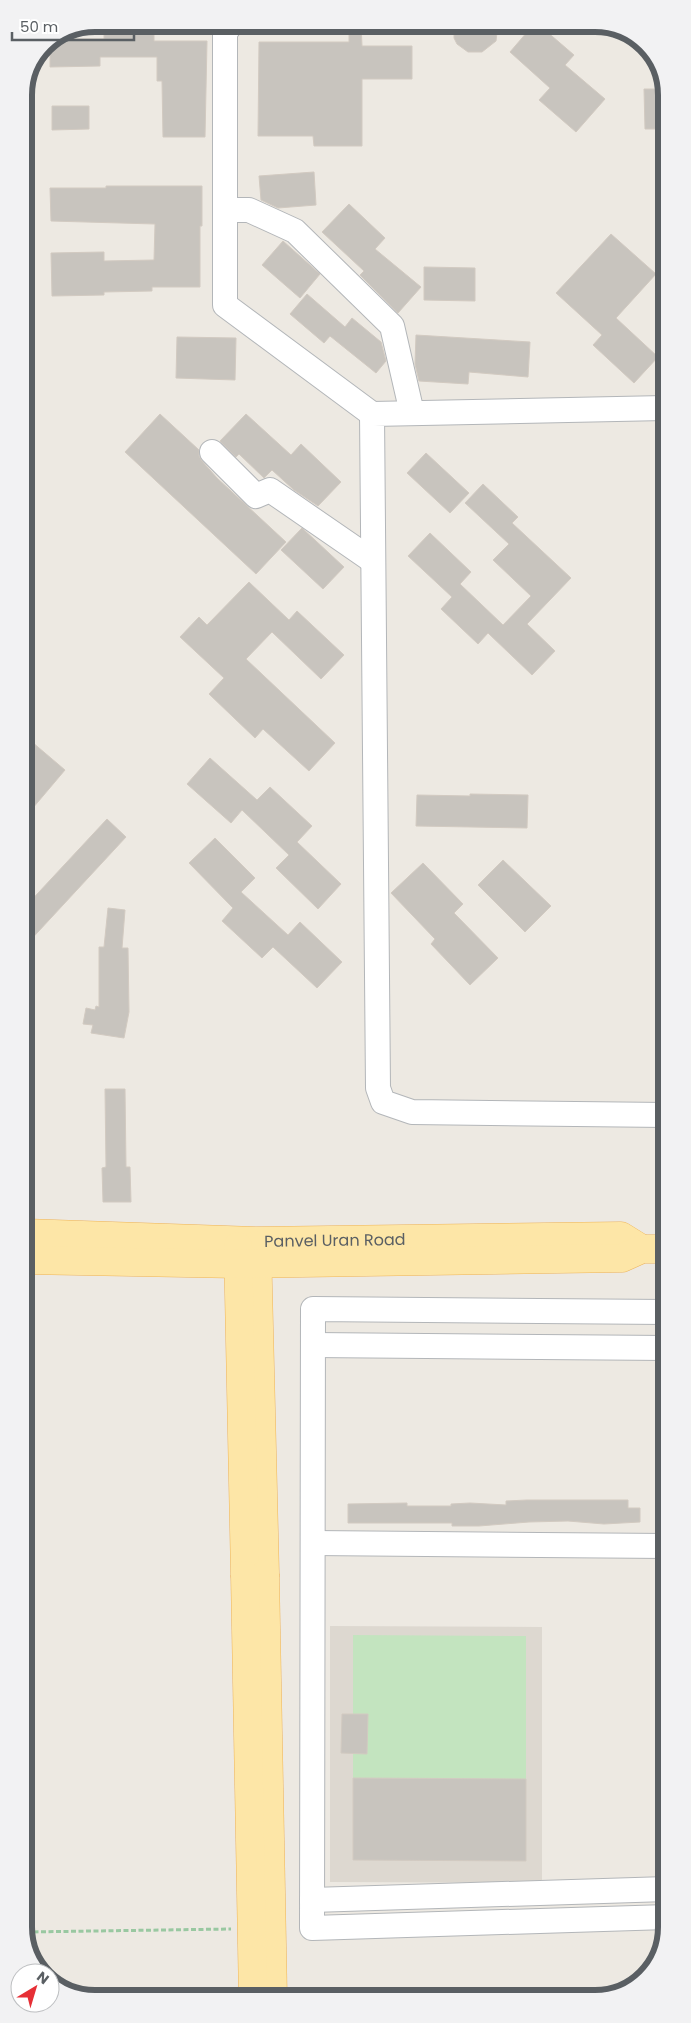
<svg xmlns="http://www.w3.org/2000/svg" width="691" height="2023" font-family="Poppins,sans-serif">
<rect width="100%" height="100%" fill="#ede9e2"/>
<path fill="#ddd8d0" d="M330 1626 542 1627V1883L330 1882Z"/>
<path fill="#c3e4bf" d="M353 1635 526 1636V1779L353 1778Z"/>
<g fill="#c8c4be" stroke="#d2cac1">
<path d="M349 24H361L362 46H412V79H362V146H314L313 136H258L259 42H349Z"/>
<path d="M454 24H498L496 41 482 52H468L457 44 454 38Z"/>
<path d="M534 24H538L574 55 565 65 605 99 576 132 539 100 550 88 510 52Z"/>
<path d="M104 26H154V41H207L205 137H163L162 81H157V57H100V66L50 67V42L58 39H104Z"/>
<path d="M644 89H665V129H645Z"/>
<path d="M52 106H89V129L52 130Z"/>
<path d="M314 172 316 205 278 208 261 200 259 176Z"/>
<path d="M106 186H202V226H200V287H152V291L104 292V295L52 296 51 253 104 252V261L154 260 155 224 51 221 50 188H106Z"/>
<path d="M349 204 385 238 375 249 421 287 398 313 360 275 364 271 322 232Z"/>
<path d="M611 234 656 274 616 318 658 357 634 383 593 345 602 335 556 293Z"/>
<path d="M283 241 320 274 300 298 262 265Z"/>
<path d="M424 267 475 268V301L424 300Z"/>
<path d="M307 294 345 327 352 318 381 342 386 361 376 373 330 336 324 343 290 314Z"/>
<path d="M416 335 530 342 528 377 469 372 468 384 419 381 415 364Z"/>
<path d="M177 337 236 338 235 380 176 378Z"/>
<path d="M160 414 199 450V456L202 461 217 478 286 542 256 574 125 452Z"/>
<path d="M246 414 291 455 301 444 341 482 318 506 294 490 272 470 264 478 239 454 236 457 220 441Z"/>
<path d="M426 453 469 493 450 513 407 473Z"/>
<path d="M483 484 518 517 512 523 571 578 527 624 555 651 532 675 488 633 478 644 441 609 452 597 408 556 430 533 471 572 460 584 503 625 531 596 493 560 509 544 465 503Z"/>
<path d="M302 528 344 567 323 589 281 550Z"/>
<path d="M249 582 289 620 297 611 344 655 321 679 272 632 246 659 335 743 309 771 263 729 255 738 209 694 224 678 180 637 199 617 207 625Z"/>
<path d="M25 736 65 770 32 809 25 803V784L35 772 25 763Z"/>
<path d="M210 758 257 800 270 787 312 826 297 842 341 884 318 909 276 868 289 855 242 810 231 823 187 784Z"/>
<path d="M470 794 528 795 527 828 416 826 417 795 470 796Z"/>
<path d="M107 819 126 837 25 946V907Z"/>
<path d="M215 838 255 878 241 892 288 935 300 922 342 962 317 988 273 947 262 958 222 921 233 908 189 863Z"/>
<path d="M503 860 551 906 525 932 478 885Z"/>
<path d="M423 863 463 904 454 913 498 958 470 985 431 944 435 939 391 893Z"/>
<path d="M108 908 125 910 122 948H128L129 1012 124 1038 91 1033 93 1025 83 1024 86 1008 95 1010 96 1006 99 1007V947H104Z"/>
<path d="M105 1089H125L126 1167H130L131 1202H103L102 1168 106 1167Z"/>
<path d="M527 1500H628V1508H640V1522L604 1524 568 1521 529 1522 479 1526H452V1523H348V1504L407 1503V1506H451V1504L470 1503 506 1505V1501Z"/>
<path d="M342 1714H368L367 1754 341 1753Z"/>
<path d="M353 1778 526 1779V1861L353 1860Z"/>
</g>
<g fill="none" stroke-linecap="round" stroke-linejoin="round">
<g stroke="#b3b6b9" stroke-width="26">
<g id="minor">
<path d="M231 24 225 33V305L372 414"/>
<path d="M225 210H249L295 231 392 326 412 413"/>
<path d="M665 408 372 414 378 1088 383 1102 412 1112 666 1115"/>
<path d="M212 452 256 496 270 490 373 561"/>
<path d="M666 1312 313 1309 312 1928 667 1917"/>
<path d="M313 1345 667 1348"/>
<path d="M313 1543 667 1546"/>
<path d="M312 1900 667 1889"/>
</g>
</g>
<g stroke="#eeb45a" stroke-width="29">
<g id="major">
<path id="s1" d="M25 1233 257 1241 621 1236 642 1249"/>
<path d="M257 1245 265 1574"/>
<path d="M238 1246 245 1575"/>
<path d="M25 1260 239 1264 622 1258 642 1249H666"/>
</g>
</g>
<path stroke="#99c8a1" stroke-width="3" stroke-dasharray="5 2.5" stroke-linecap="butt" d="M26 1932 231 1929"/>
<use href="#minor" stroke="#fff" stroke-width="24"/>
<use href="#major" stroke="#fde6a7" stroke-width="28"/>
<g stroke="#eeb45a" stroke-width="29" stroke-linecap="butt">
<g id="major-bridge">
<path d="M265 1574 273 1998"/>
<path d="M245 1575 253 1998"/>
</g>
</g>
<use href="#major-bridge" stroke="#fde6a7" stroke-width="28"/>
</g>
<g text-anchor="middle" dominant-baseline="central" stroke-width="4.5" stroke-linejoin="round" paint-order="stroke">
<g font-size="16" fill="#5a5f63" stroke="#fff">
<text stroke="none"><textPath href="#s1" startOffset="310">Panvel Uran Road</textPath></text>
</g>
</g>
<path d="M0 0H691V2023H0ZM95 32H595A63 63 0 0 1 658 95V1927A63 63 0 0 1 595 1990H95A63 63 0 0 1 32 1927V95A63 63 0 0 1 95 32Z" fill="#f2f2f3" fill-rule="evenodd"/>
<path fill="none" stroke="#5a5f63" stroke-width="6" d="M95 32H595A63 63 0 0 1 658 95V1927A63 63 0 0 1 595 1990H95A63 63 0 0 1 32 1927V95A63 63 0 0 1 95 32Z"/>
<g transform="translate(35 1988) rotate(38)"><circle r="24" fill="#ffffff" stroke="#bdbfc1"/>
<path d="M0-4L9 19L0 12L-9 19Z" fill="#e62f36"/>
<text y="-8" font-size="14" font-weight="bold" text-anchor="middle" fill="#5a5f63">N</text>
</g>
<path d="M12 32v8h122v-8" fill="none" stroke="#5a5f63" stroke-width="2.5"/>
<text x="20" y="32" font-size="15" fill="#5a5f63" stroke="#ffffff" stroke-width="4" paint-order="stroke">50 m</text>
</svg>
